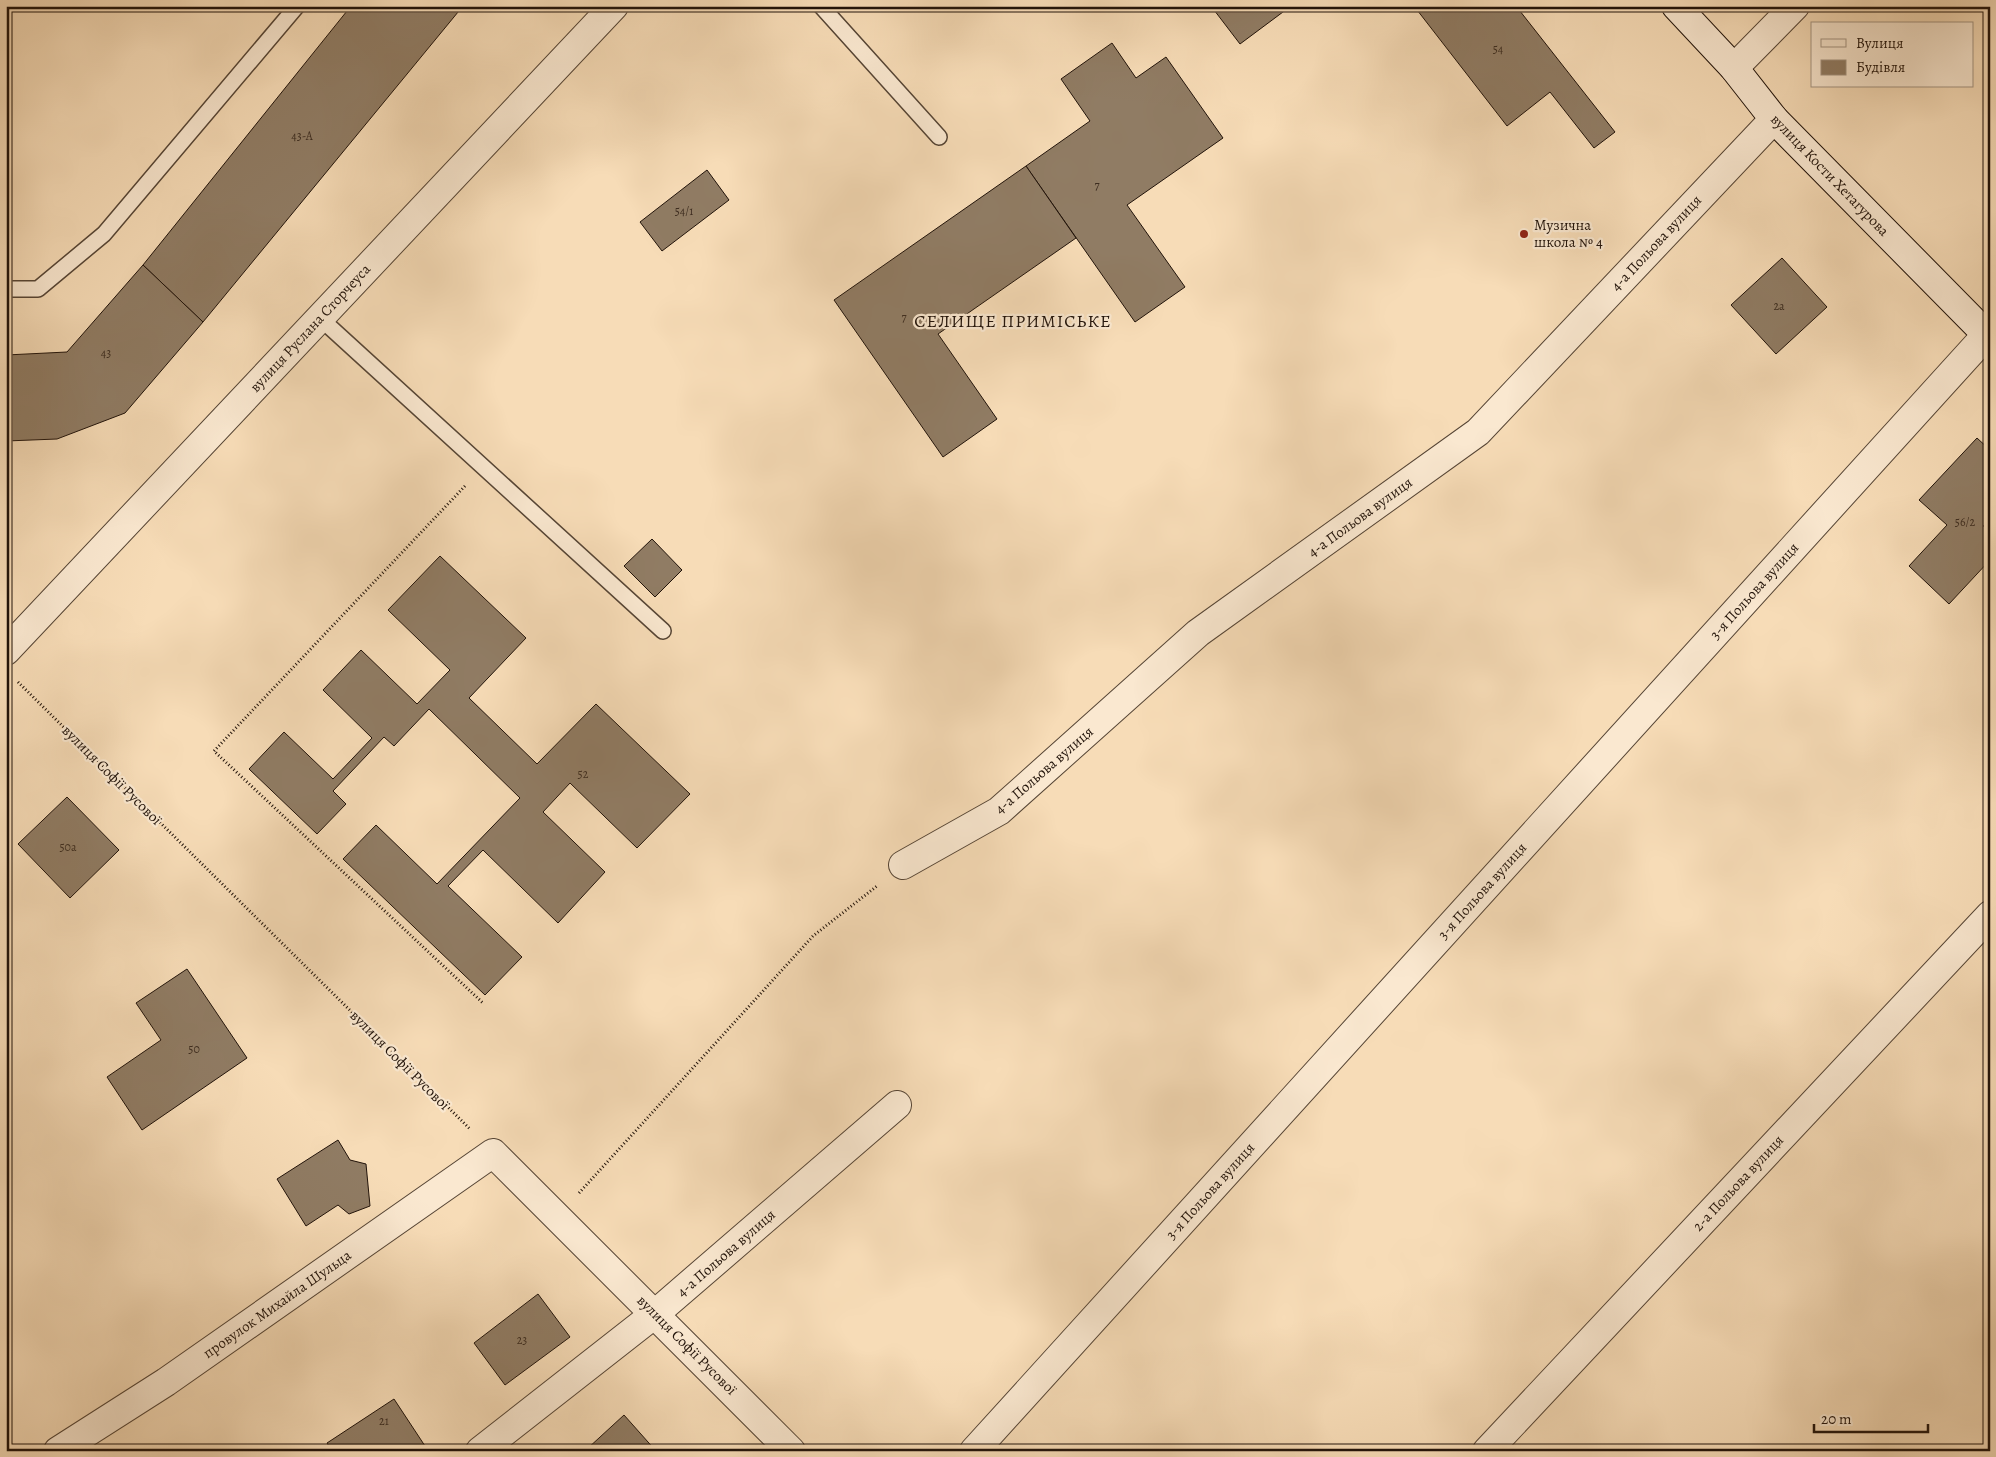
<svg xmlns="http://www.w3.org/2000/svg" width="1996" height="1457" font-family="Alegreya,serif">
<rect width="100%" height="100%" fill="#f7dcb7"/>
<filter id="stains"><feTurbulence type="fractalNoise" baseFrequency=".004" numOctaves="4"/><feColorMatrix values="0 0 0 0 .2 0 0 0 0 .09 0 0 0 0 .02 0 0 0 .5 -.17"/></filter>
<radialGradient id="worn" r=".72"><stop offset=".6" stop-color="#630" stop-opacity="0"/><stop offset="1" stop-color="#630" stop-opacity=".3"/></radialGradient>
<g fill="#907c64" stroke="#21130a">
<path d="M351 6H463L203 322 143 265Z"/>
<path d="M1211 6H1291L1240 44Z"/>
<path d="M1414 6H1516L1615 132 1594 148 1550 92 1507 126Z"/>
<path d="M1112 43 1136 78 1166 57 1223 138 1127 205 1185 287 1135 322 1026 166 1090 121 1061 79Z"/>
<path d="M1026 166 1076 238 938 334 997 419 943 457 834 300Z"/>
<path d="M707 170 729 200 662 251 640 222Z"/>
<path d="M1782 258 1827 307 1776 354 1731 305Z"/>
<path d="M143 265 203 322 125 413 57 439 6 441V355L67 352Z"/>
<path d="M1977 438 1990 450V519L1983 526 1990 532V560L1949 604 1909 566 1947 525 1919 500Z"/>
<path d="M652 539 682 570 655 597 624 566Z"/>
<path d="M440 556 526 638 469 698 537 764 596 704 690 794 637 848 570 783 543 812 605 872 558 923 483 850 448 886 522 957 485 995 343 859 376 825 437 884 520 798 429 709 394 746 384 737 333 791 346 804 317 834 249 769 284 732 333 779 372 738 323 690 361 650 417 704 450 670 388 610Z"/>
<path d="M67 797 119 850 70 898 18 844Z"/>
<path d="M187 969 247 1058 142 1130 107 1077 161 1040 136 1003Z"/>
<path d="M338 1140 350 1160 366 1164 370 1206 349 1214 338 1205 306 1226 277 1179Z"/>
<path d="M538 1294 570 1337 505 1385 474 1343Z"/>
<path d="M394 1399 427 1449 332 1451 327 1443Z"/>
<path d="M624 1415 656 1451H588L587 1449Z"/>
</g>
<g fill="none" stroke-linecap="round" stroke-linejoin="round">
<g stroke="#564535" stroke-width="18">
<g id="lane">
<path d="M821 6 939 137"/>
<path d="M6 289H38L104 234 297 6"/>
<path d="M320 318 663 631"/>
</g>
</g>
<g stroke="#564535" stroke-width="30">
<g id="street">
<path d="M1734 68 1795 6"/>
<path d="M6 651 614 6"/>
<path d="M903 865 999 811 1198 633 1478 432 1774 119"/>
<path d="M58 1451 166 1382 493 1153 791 1451"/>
<path d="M480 1451 656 1313 897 1105"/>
<path d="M974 1451 1990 331"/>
<path d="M1487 1451 1990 915"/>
</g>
</g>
<g stroke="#21130a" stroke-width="30">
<path id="secondary" d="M1676 6 1734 68 1774 119 1990 338"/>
</g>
<g stroke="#21130a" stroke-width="3" stroke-dasharray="1 2.5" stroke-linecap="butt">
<path d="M465 486 214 751 484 1004"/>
<path d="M18 682 470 1129"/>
<path d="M579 1193 813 936 877 886"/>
</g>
<use href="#lane" stroke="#fae8d0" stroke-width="15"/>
<use href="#street" stroke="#fae8d0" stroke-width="28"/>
<use href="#secondary" stroke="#fae8d0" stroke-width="28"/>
</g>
<circle fill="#8f2418" stroke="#fae8d0" stroke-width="2" cx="1524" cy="234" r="5"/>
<g text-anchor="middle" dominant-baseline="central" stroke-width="4.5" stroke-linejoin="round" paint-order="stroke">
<g font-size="12" fill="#3d2d20">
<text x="1498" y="49">54</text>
<text x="302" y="136">43-А</text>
<text x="1097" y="185">7</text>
<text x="684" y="211">54/1</text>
<text x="1779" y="306">2а</text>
<text x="904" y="317">7</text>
<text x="106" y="353">43</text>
<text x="1965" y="522">56/2</text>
<text x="583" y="774">52</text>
<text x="68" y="847">50а</text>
<text x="194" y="1049">50</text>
<text x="522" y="1340">23</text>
<text x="384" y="1421">21</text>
</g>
<g font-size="15" fill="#21130a" stroke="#fae8d0">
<text transform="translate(1830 175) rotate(46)">вулиця Кости Хетагурова</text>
<text transform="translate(1656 243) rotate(-47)">4-а Польова вулиця</text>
<text transform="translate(310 328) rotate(-47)">вулиця Руслана Сторчеуса</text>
<text transform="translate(1360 517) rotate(-36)">4-а Польова вулиця</text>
<text transform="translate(1754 591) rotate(-48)">3-я Польова вулиця</text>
<text transform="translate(1044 770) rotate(-41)">4-а Польова вулиця</text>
<text transform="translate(112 775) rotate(45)">вулиця Софії Русової</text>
<text transform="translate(1482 891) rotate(-48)">3-я Польова вулиця</text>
<text transform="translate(400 1060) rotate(45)">вулиця Софії Русової</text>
<text transform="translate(1738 1183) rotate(-47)">2-а Польова вулиця</text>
<text transform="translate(1210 1191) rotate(-48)">3-я Польова вулиця</text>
<text transform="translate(726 1253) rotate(-41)">4-а Польова вулиця</text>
<text transform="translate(277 1304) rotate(-35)">провулок Михайла Шульца</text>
<text transform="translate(687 1345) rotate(45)">вулиця Софії Русової</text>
</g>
<g font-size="15" fill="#21130a" stroke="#fae8d0" text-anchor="start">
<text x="1534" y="225">Музична<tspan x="1534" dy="17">школа № 4</tspan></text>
</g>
<g font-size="18" letter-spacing="1" fill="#21130a" stroke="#fae8d0">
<text x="1013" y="321">СЕЛИЩЕ ПРИМІСЬКЕ</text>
</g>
</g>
<rect width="1996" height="1457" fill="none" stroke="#f7dcb7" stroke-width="25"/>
<rect x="8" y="8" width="1981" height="1442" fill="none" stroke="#21130a" stroke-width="2.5"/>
<rect x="12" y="12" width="1971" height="1432" fill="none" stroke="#21130a"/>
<rect x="1811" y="22" width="162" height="65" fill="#fae8d0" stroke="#a39381"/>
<rect x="1821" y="39" width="25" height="8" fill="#fae8d0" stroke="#a39381"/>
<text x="1856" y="48" font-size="15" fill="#21130a">Вулиця</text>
<rect x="1821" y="60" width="25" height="15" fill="#907c64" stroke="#a39381"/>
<text x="1856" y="72" font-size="15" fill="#21130a">Будівля</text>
<path d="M1814 1424v8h114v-8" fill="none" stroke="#21130a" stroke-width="2.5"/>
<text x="1821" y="1424" font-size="15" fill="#21130a" stroke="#fae8d0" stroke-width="4" paint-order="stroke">20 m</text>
<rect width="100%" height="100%" filter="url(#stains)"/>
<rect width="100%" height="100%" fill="url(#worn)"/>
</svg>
